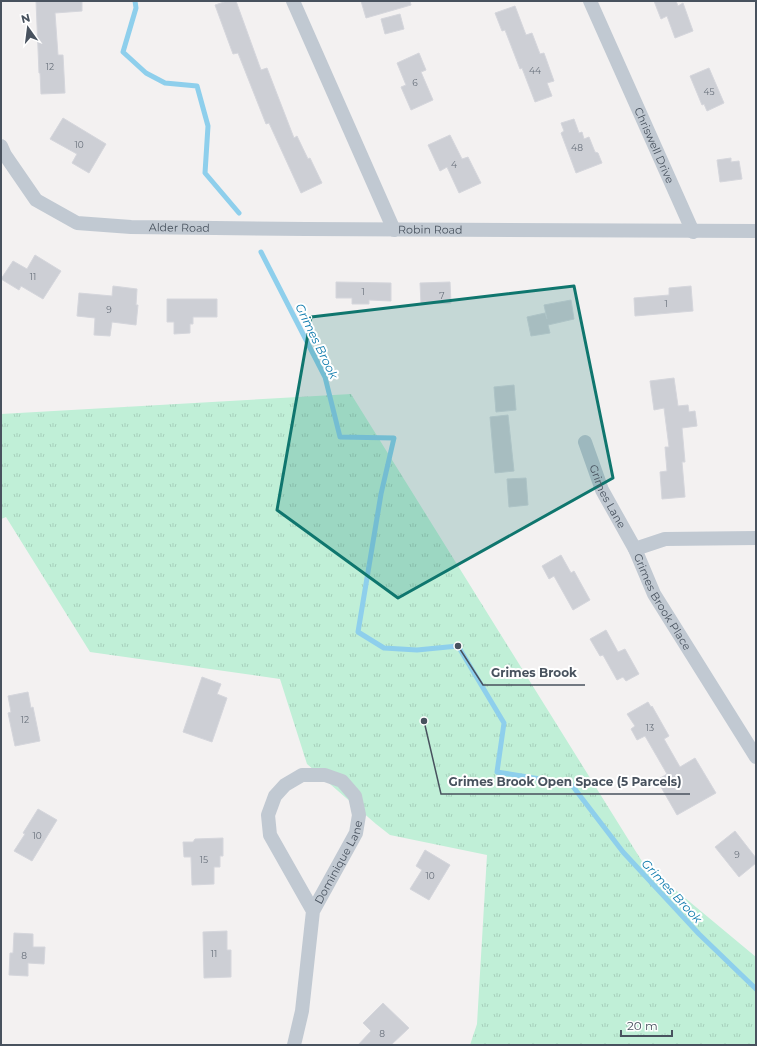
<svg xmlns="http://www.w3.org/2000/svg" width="757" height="1046" font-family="Montserrat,sans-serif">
<defs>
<pattern id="grass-tufts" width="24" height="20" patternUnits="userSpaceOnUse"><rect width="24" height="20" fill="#c0efd7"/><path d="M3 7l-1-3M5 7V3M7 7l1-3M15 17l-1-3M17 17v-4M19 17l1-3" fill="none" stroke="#a6cfbb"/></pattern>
</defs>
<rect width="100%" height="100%" fill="#f3f1f1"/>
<path fill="url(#grass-tufts)" d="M351 394 643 863 756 957V1045H470L477 1024 487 855 390 835 376 824 307 764 280 679 90 652 6 517 1 519V414Z"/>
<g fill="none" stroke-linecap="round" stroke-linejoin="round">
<g stroke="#8ecfec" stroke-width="5">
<path d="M135 1 136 8 123 52 146 73 165 83 197 86 208 126 205 173 239 213"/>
<path d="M261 252 325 377 340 437 394 438 381 494 358 632 384 648 417 650 458 646 504 723 497 772 571 784 623 852 699 934 756 989"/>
</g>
</g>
<g fill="#cdcfd5" stroke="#d5d6dc">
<path d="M36 1H82V11L55 13 58 55H63L65 93 41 94 40 73H39Z"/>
<path d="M227 1H236L261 70 267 68 294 138 297 136 308 159 310 158 322 183 301 193 269 123 266 124 238 53 233 54 215 5Z"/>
<path d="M361 1H410L411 5 366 18Z"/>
<path d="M654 1H676L678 6 683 3 693 31 675 38 667 16 661 19Z"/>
<path d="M515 6 526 35 532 33 540 54 544 53 554 81 547 83 552 96 535 102 522 68 520 69 505 30 502 31 495 13Z"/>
<path d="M400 14 404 29 385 34 381 19Z"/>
<path d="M419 53 426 70 421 72 433 100 411 110 401 87 406 85 397 63Z"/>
<path d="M709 68 724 103 707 111 704 104 702 105 690 76Z"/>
<path d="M63 118 106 144 89 173 72 163 77 154 50 139Z"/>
<path d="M574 119 579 133 582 132 584 139 589 137 595 152 598 153 602 163 576 173 561 133 564 131 561 123Z"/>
<path d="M450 135 462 159 468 157 481 183 459 193 447 167 440 171 428 145Z"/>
<path d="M731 158V162L739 161 742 179 720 182 717 160Z"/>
<path d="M35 255 61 271 43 299 21 286 19 290 1 279 13 261 27 269Z"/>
<path d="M336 282 391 283V301L369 300V304H352V298H336Z"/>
<path d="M450 282 451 303 421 304 420 283Z"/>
<path d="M113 286 137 289 136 305H138L136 325 112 322 110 336 94 335 95 318 77 316 79 293 112 296Z"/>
<path d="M691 286 693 311 635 316 634 298 669 295V288Z"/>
<path d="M167 299H217V317H193V324H190V333L174 334V322H167Z"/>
<path d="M571 300 574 319 548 325 550 333 531 336 527 317 545 313 547 319 544 305Z"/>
<path d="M674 378 678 406 688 405 689 412 695 411 697 426 682 428 685 462H682L685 497 662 499 660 472 667 471 665 447H669L664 408 654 410 650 381Z"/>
<path d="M514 385 516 410 496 412 494 387Z"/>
<path d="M508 415 514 471 495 473 490 417Z"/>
<path d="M526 478 528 505 509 507 507 479Z"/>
<path d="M561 555 571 573 574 571 590 600 573 610 554 576 549 579 542 566Z"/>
<path d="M606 630 618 652 625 649 639 674 626 681 623 677 617 680 603 655 600 656 590 639Z"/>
<path d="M202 677 221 684 217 694 227 698 212 742 183 732Z"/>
<path d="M28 692 31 708 33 707 40 741 15 746 8 713 11 712 8 696Z"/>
<path d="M648 702 651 707 652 706 669 736 664 739 680 767 695 758 716 793 677 815 657 780 667 774 645 736 637 740 631 729 635 726 627 714Z"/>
<path d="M38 809 57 820 32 861 14 851 25 834 23 833Z"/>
<path d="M735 831 756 858V863L739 877 715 847Z"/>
<path d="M223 838V856H220V867H214V884L192 885 191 857H184L183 842H193L195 839Z"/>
<path d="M425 850 450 865 429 900 410 889 422 870 416 866Z"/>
<path d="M227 931V950H231V977L204 978 203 932Z"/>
<path d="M14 933 33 934V947H45L44 964 28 963V976L9 975 10 953H13Z"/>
<path d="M383 1003 409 1028 391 1045H358L371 1031 363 1023Z"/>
</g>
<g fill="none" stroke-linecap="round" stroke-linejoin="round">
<g stroke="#c1c9d2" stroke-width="14">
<path d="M293 1 394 230"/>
<path id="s1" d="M590 1 693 232"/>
<path id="s2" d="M1 146 5 155 36 200 77 223 131 227 306 229 756 231"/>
<path id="s3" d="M585 442 602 490 635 549 654 594 756 757"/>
<path d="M635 549 665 539 756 538"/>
<path id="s4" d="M294 1045 302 1011 313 911 356 833 359 815 355 796 342 781 325 775H302L285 785 275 796 268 815 270 835 313 911"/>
</g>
</g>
<path fill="#0f766e" fill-opacity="0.2" stroke="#0f766e" stroke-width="3" stroke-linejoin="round" d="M574 286 613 478 398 598 277 510 311 317Z"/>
<g text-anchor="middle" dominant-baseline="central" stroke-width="4" stroke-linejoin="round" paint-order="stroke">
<g font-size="9" fill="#69717c">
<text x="50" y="66">12</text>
<text x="535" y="70">44</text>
<text x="415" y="82">6</text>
<text x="709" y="91">45</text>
<text x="79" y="144">10</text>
<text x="577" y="147">48</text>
<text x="454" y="164">4</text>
<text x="33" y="276">11</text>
<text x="363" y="291">1</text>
<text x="442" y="295">7</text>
<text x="666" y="303">1</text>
<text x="109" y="309">9</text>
<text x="25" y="719">12</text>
<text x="650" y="727">13</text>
<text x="37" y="835">10</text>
<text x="737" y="854">9</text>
<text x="204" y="859">15</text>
<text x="430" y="875">10</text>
<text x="214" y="953">11</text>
<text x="24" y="955">8</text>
<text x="382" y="1033">8</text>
</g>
<g font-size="11" fill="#48525e" stroke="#fff">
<text stroke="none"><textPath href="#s1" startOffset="158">Chriswell Drive</textPath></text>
<text stroke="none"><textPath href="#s2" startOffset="214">Alder Road</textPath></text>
<text stroke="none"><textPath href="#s2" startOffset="465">Robin Road</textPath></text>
<text stroke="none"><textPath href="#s3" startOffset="59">Grimes Lane</textPath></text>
<text stroke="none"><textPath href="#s3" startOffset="178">Grimes Brook Place</textPath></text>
<text stroke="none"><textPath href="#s4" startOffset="191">Dominique Lane</textPath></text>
</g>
<g font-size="12" font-style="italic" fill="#0d7aac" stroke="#fff">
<text transform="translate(317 341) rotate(64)">Grimes Brook</text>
<text transform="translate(672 891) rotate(47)">Grimes Brook</text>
</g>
</g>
<path fill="none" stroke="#48525e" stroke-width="1.5" d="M458 646L483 685H585M424 721L441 794H690"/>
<g fill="#48525e" stroke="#fff" stroke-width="1.5">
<circle cx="458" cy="646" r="4"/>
<circle cx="424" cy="721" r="4"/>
</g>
<g font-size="12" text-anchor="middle" font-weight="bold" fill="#48525e" stroke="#fff" stroke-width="4" stroke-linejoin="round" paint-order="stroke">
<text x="534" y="677">Grimes Brook</text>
<text x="565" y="786">Grimes Brook Open Space (5 Parcels)</text>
</g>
<rect width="757" height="1046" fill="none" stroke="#48525e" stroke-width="4"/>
<g transform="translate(28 28) rotate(346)" stroke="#ffffff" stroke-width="3" paint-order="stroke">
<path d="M0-3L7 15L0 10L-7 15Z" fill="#48525e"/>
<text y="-6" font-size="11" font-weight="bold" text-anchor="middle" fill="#48525e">N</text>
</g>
<path d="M621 1030v6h51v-6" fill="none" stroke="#48525e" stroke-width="2"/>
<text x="627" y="1030" font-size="12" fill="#48525e" stroke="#ffffff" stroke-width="3" paint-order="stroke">20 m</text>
</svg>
